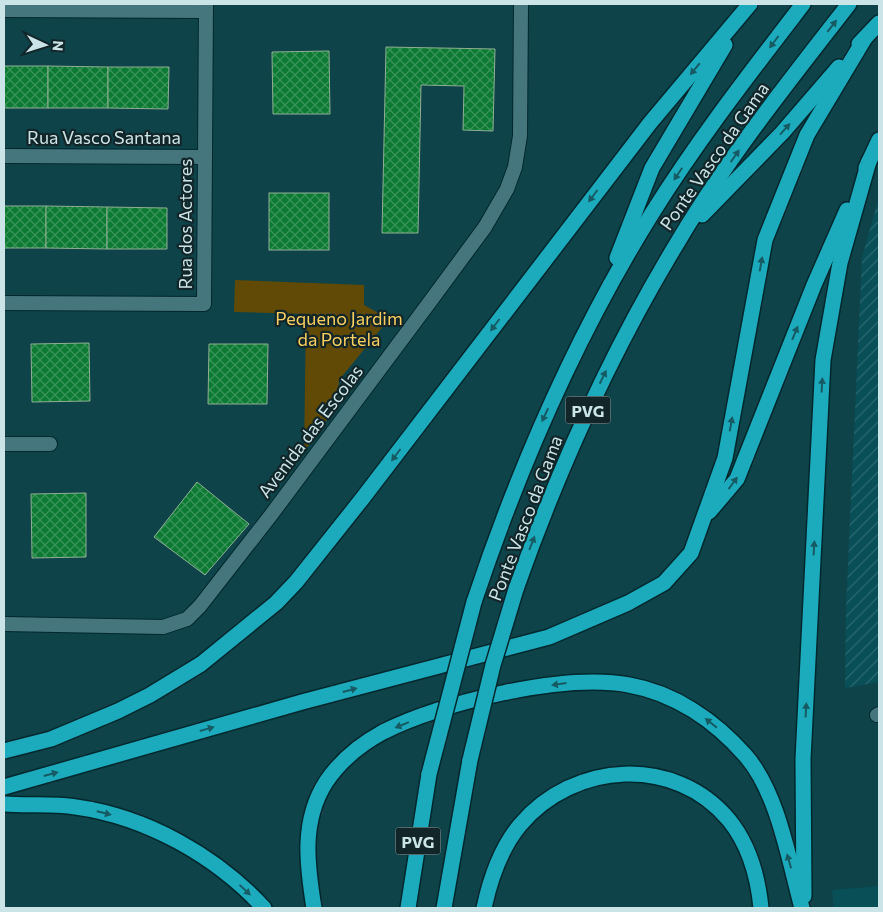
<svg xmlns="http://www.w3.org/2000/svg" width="883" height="912" font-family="Commissioner,sans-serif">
<defs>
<pattern id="industrial-furrows" width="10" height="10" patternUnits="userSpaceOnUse" patternTransform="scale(1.25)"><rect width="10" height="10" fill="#094f58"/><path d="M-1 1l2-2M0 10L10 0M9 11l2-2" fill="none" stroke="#2c6870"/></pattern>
<pattern id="building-cross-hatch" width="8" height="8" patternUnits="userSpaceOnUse" patternTransform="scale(1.25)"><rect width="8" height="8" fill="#0c7a32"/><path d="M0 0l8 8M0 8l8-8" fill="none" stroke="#39935a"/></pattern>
</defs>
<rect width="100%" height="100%" fill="#0e434a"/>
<path fill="#094f58" d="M879 886V908H834L832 890Z"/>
<path fill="url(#industrial-furrows)" d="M879 197V682L845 688 846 609 862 258Z"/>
<path fill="#604a05" d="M235 280 364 285V305L389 319 339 380 337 406 304 452 306 314 234 312Z"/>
<g fill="url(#building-cross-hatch)" stroke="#8eaf92">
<path d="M386 47 495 49 493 131 463 130 464 86 421 85 418 233H382Z"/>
<path d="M329 51 330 114H273L272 52Z"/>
<rect x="4" y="66" width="44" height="42"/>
<path d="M48 66 108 67V108H48Z"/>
<path d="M108 67H169L168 109 108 108Z"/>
<rect x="269" y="193" width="60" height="57"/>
<rect x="4" y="206" width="42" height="42"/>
<path d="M46 206 107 207V249L46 248Z"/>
<path d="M107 207 167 208V249H107Z"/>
<path d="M89 343 90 401 32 402 31 344Z"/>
<path d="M209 344H268L267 404H208Z"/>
<path d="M197 482 249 524 205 575 154 537Z"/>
<path d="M86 493V557L32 558 31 494Z"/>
</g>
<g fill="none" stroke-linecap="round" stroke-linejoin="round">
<g stroke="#00282d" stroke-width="16">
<g id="minor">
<path d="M4 10 206 11"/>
<path d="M4 156 203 157"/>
<path d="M4 303 204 304 206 4"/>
<path d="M4 444H50"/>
<path d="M877 715 879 714"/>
</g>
</g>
<g stroke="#00282d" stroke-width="16">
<path id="tertiary" d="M4 624 163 627 187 619 200 606 271 515 429 303 485 227 507 189 515 167 520 136 521 4"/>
</g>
<g stroke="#00282d" stroke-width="18">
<g id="motorway">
<path d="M859 44 879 23"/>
<path d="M866 168 879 140"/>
<path d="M702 215 782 133 839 67"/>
<path d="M617 258 652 168 725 45"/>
<path d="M709 512 737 479 814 285 847 210"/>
<path d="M516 589C559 467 612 350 679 240 729 156 790 80 849 4"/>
<path d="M474 602C519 467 576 336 651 215 697 141 750 73 803 4"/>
<path d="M4 751 51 739 118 711 150 695 201 664 276 603 296 582 362 499 650 123 750 4"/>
<path d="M4 787 302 702 549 637 628 603 664 583 691 553 725 458 765 240 807 135 865 38"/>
<path d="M4 804C28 806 52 803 76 807 147 817 216 856 264 908"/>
<path d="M804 896 803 759 823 360 840 263 869 161"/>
<path d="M314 908C307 865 301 821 326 782 340 761 361 744 383 732 442 702 564 673 629 685 675 693 715 721 745 755 778 792 789 861 802 908"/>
<path d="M408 908 429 774"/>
<path d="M444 908 470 760"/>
<path d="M484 908C490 880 501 848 520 825 574 761 675 755 729 820 750 846 758 877 761 908"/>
</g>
</g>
<use href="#minor" stroke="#45767e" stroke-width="14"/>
<use href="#tertiary" stroke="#45767e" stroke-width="14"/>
<use href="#motorway" stroke="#1cabbc" stroke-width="15"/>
<g stroke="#00282d" stroke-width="18" stroke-linecap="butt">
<g id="motorway-bridge">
<path d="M470 760 493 665 516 589"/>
<path d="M429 774 474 602"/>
</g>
</g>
<use href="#motorway-bridge" stroke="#1cabbc" stroke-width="15"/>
</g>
<defs><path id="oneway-solid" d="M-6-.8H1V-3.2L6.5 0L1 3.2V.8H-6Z" transform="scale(1.25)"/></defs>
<g fill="#165b64">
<use href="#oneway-solid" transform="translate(832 26) rotate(-52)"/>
<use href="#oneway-solid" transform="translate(774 42) rotate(127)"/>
<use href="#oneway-solid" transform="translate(695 69) rotate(130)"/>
<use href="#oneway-solid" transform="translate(785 129) rotate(-48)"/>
<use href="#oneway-solid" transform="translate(735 156) rotate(-55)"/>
<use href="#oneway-solid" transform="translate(678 174) rotate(124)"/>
<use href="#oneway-solid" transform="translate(593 196) rotate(127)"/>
<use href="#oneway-solid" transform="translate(761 264) rotate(-80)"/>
<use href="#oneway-solid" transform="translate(495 325) rotate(127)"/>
<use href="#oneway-solid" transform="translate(795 333) rotate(-68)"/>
<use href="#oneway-solid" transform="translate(603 377) rotate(-64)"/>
<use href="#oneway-solid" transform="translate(822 385) rotate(-87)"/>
<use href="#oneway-solid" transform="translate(545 415) rotate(115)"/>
<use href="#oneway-solid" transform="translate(731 424) rotate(-80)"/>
<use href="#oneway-solid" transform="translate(396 455) rotate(127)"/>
<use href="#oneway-solid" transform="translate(733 483) rotate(-54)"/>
<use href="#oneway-solid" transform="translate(532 543) rotate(-69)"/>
<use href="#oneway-solid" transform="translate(814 548) rotate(-87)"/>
<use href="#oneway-solid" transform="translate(559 684) rotate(172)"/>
<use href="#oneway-solid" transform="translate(350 690) rotate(-15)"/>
<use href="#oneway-solid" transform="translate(806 710) rotate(-87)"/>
<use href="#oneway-solid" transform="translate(711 723) rotate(-142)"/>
<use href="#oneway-solid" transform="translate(402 725) rotate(158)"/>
<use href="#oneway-solid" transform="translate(207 729) rotate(-16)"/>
<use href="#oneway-solid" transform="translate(51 774) rotate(-15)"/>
<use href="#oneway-solid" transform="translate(104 813) rotate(14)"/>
<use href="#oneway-solid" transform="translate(789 861) rotate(-106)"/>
<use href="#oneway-solid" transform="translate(245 890) rotate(43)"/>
</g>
<g text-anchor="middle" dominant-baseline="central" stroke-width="4.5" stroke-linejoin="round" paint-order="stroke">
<g fill="#122629" stroke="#94abaf" stroke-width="1">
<rect x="565.5" y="396.5" width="45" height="27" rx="4"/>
<rect x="395.5" y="827.5" width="45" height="27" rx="4"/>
</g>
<g font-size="16" font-weight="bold" fill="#cbe4e8">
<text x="588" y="410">PVG</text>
<text x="418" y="841">PVG</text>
</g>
<g font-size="18" fill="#cbe4e8" stroke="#122629">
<text x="104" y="137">Rua Vasco Santana</text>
<text transform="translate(714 156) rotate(-55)">Ponte Vasco da Gama</text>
<text transform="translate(185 224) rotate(-90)">Rua dos Actores</text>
<text transform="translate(310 431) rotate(-53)">Avenida das Escolas</text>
<text transform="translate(525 518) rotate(-69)">Ponte Vasco da Gama</text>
</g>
<g font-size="18" fill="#f9cf60" stroke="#122629">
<text x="339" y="318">Pequeno Jardim<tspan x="339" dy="21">da Portela</tspan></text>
</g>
</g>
<rect width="883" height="912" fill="none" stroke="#cbe4e8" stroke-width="10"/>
<g transform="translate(45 45) rotate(94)" stroke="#122629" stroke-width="4" paint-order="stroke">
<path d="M0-4L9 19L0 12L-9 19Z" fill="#cbe4e8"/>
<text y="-8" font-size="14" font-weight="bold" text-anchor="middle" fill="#cbe4e8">N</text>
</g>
</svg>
